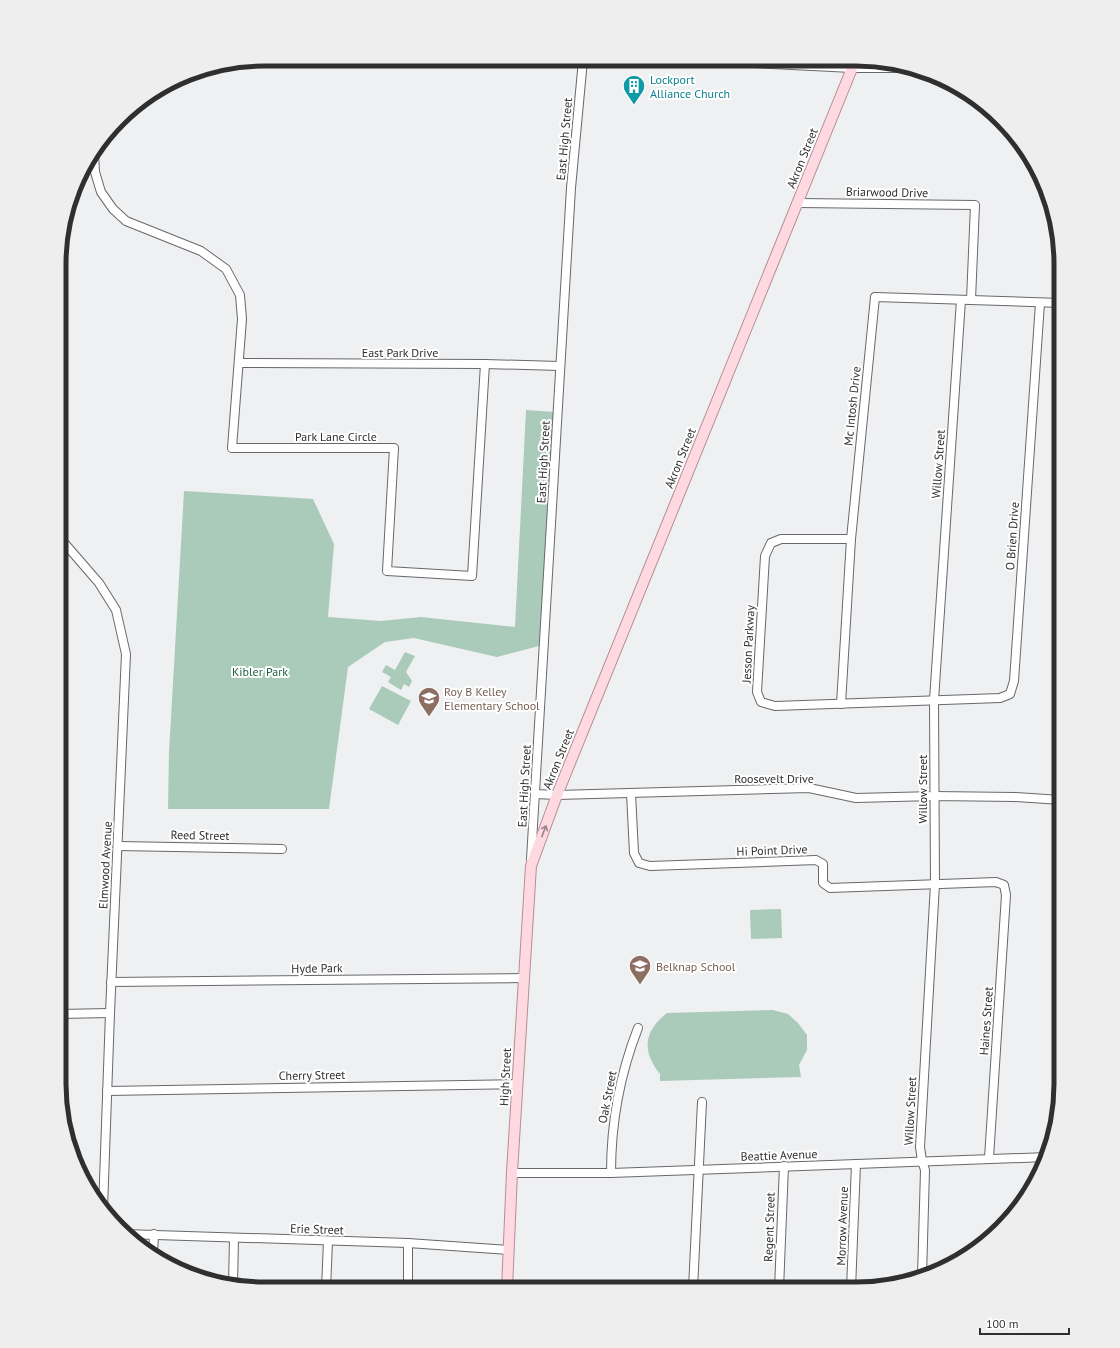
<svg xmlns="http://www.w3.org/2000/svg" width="1120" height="1348" font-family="'PT Sans',sans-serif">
<rect width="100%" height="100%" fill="#eff0f1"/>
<g fill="#aacaba">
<path d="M526 410 554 412 539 646 497 657 414 638 385 642 348 667 329 809H168L169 753 184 491 313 499 334 544 328 617 381 621 421 617 515 627Z"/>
<path d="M405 652 415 656 406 672 412 681 409 687 404 684 401 690 388 682 391 677 382 672 386 665 395 670Z"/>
<path d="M382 686 411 701 398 725 369 709Z"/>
<path d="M781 909 782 938 751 939 750 910Z"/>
<path d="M773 1010 788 1014 798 1023 807 1035V1050L799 1065 801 1077 660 1081V1074C642 1051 643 1032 667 1013Z"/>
</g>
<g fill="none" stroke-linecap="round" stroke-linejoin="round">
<g stroke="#68686a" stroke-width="10">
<g id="minor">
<path d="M692 60 852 68H911"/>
<path d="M94 152 95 172 101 192 113 209 126 221 201 251 226 269 240 295 242 319 232 448H394L387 571 472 576 485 364"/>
<path d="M798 203 975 205 971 300"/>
<path d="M239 363 485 364 560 366"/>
<path d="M60 538 99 583 116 610 126 654 110 1013 103 1209"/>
<path d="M851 539H781L771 543 765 556 757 692 761 702 775 706 1000 698 1010 694 1014 681 1040 303"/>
<path d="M841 704 851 539 875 297 1061 303"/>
<path d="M631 793 634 853 639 863 650 866 816 860 823 864V883L830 888 996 882 1004 885 1006 895 989 1158"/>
<path d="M535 794 557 795 809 788 856 798 934 796 1015 797 1061 800"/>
<path d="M118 846 282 849"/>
<path d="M531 859 571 188 583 60"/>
<path d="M111 982 523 978"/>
<path d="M59 1014 110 1013"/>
<path d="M107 1091 518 1084"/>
<path d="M512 1173H611L1047 1157"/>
<path d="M611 1173C611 1124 620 1074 638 1028"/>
<path d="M125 1234 408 1243 509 1250"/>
<path d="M153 1255 154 1234"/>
<path d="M922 1277 925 1170 922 1161 920 1147 935 884 934 700 961 300"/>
<path d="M233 1285 234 1238"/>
<path d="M326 1289 328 1241"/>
<path d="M408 1289V1243"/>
<path d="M693 1289 702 1102"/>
<path d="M779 1289 784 1166"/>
<path d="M851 1289 856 1164"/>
</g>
</g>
<g stroke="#b68d96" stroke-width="12">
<path id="major" d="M507 1289 512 1172 531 866 557 795 855 61"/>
</g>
<use href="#minor" stroke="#fff" stroke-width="8"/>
<use href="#major" stroke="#ffd9e1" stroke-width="10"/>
</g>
<defs><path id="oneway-shaft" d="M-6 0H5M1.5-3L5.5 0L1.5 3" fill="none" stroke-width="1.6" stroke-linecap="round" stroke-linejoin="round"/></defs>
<use stroke="#978488" href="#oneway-shaft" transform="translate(544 831) rotate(-69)"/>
<defs>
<g id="building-pin" transform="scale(1.15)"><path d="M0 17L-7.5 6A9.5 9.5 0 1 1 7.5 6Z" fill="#0f9aa8" stroke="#fff"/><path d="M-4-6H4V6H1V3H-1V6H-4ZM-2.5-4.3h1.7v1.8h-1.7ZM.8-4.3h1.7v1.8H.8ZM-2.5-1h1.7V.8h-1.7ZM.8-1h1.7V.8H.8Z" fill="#fff"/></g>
<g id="school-pin" transform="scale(1.15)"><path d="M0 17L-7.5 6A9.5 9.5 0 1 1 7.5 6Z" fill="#8d6e63" stroke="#fff"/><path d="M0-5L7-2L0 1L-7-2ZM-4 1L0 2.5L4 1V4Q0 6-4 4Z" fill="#fff"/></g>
</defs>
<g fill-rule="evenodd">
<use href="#building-pin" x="634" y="86"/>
<use href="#school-pin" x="429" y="698"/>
<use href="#school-pin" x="640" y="966"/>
</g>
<g text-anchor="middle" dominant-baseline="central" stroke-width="4" stroke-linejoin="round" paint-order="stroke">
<g font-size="12" fill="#0d838f" stroke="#fff" text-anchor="start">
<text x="650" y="79">Lockport<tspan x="650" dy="14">Alliance Church</tspan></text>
</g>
<g font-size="12" fill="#2f2f30" stroke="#fff">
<text transform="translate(564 139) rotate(-85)">East High Street</text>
<text transform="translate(802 158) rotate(-68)">Akron Street</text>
<text transform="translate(887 192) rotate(1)">Briarwood Drive</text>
<text x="400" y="352">East Park Drive</text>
<text transform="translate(852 406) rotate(-84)">Mc Intosh Drive</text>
<text x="336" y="436">Park Lane Circle</text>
<text transform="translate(680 458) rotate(-68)">Akron Street</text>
<text transform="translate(543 462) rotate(-87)">East High Street</text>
<text transform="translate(938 464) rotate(-86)">Willow Street</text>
<text transform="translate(1012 536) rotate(-86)">O Brien Drive</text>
<text transform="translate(748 644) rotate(-87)">Jesson Parkway</text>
<text transform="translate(558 759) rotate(-68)">Akron Street</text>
<text x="774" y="778">Roosevelt Drive</text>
<text transform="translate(524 786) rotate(-87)">East High Street</text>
<text transform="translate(922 789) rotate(-90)">Willow Street</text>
<text transform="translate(200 835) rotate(1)">Reed Street</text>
<text transform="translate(772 850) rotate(-2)">Hi Point Drive</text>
<text transform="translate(105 865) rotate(-87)">Elmwood Avenue</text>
<text transform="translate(317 968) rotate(-1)">Hyde Park</text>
<text transform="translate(986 1021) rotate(-86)">Haines Street</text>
<text transform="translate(312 1075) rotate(-1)">Cherry Street</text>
<text transform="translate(505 1077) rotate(-87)">High Street</text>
<text transform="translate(607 1097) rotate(-79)">Oak Street</text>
<text transform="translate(910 1111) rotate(-87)">Willow Street</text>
<text transform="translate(779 1155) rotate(-2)">Beattie Avenue</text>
<text transform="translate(842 1226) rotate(-88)">Morrow Avenue</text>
<text transform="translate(769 1227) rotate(-88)">Regent Street</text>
<text transform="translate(317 1229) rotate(2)">Erie Street</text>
</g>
<g font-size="12" fill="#1f6148" stroke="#fff">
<text x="260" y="671">Kibler Park</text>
</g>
<g font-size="12" fill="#785e54" stroke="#fff" text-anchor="start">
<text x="444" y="691">Roy B Kelley<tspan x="444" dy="14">Elementary School</tspan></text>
<text x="656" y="966">Belknap School</text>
</g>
</g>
<path d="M0 0H1120V1348H0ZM264 66H856A198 198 0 0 1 1054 264V1084A198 198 0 0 1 856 1282H264A198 198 0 0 1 66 1084V264A198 198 0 0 1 264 66Z" fill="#eee" fill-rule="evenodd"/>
<path fill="none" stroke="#2f2f30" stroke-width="5" d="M264 66H856A198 198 0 0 1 1054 264V1084A198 198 0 0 1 856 1282H264A198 198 0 0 1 66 1084V264A198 198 0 0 1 264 66Z"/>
<path d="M980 1328v6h89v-6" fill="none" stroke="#2f2f30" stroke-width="2"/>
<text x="986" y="1328" font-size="12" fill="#2f2f30" stroke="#ffffff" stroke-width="3" paint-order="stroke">100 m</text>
</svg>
